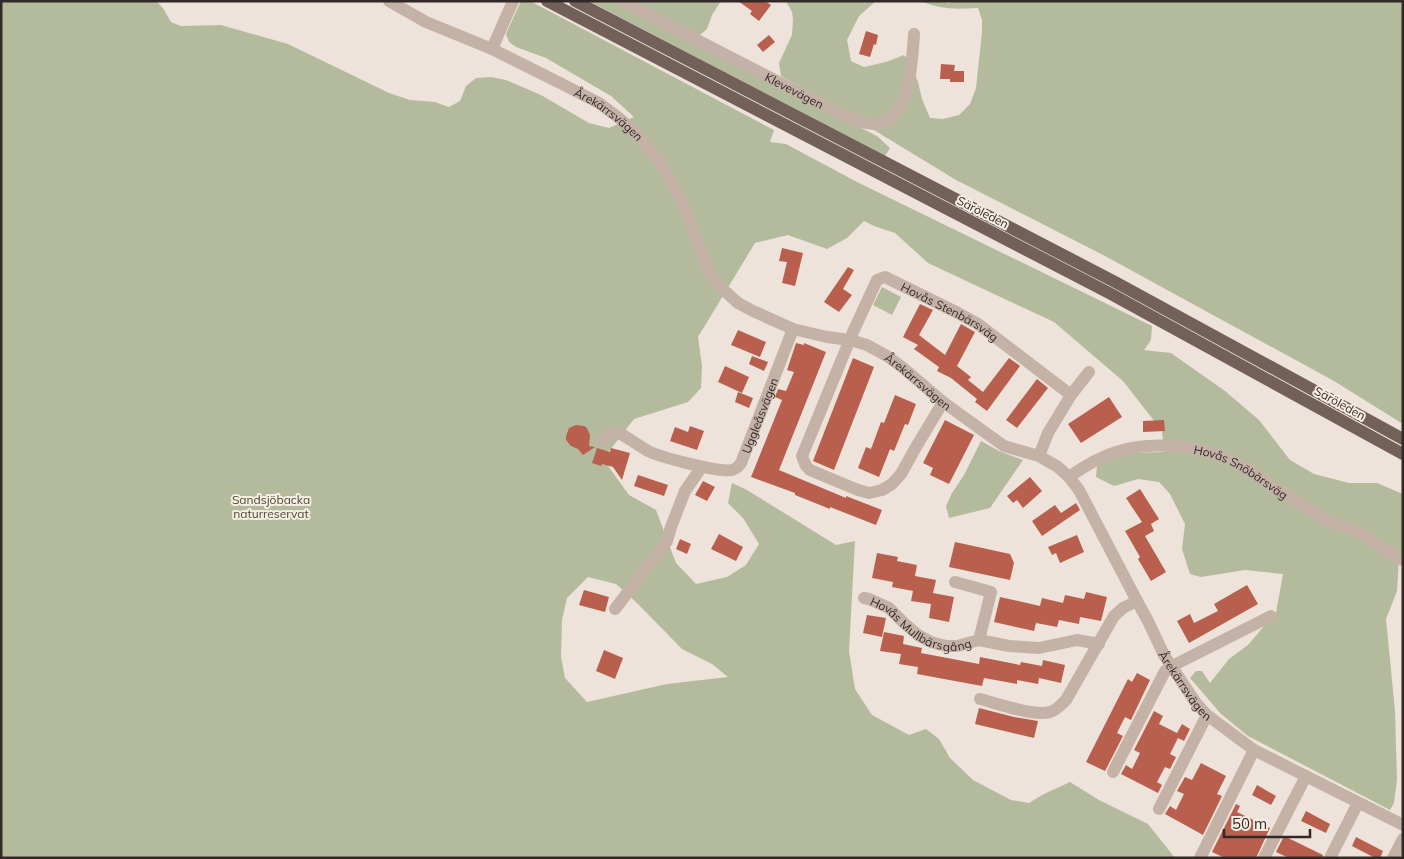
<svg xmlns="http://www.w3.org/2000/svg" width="1404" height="859" font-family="Mulish,sans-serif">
<rect width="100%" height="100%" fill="#eee3da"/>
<g fill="#b3bb9c" fill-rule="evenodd">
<path d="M1 1H156L163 8 171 22 181 26 221 25 288 44 389 93 410 100 435 102 449 107 460 101 466 86 476 78 491 77 506 80 541 95 589 123 609 128 634 117 611 96 546 58 516 47 509 42 506 34 521 1H530L774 130 770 142 786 144 857 182 1152 326 1151 340 1144 350 1171 353 1225 391 1259 420 1290 460 1314 474 1349 483H1377L1403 494V556L1399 559 1397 591 1386 619 1395 711 1397 780 1394 803 1390 810 1248 736 1221 714 1190 678 1196 671H1202L1210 683 1229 659 1248 645 1265 625 1275 618 1283 574 1245 570 1201 577 1190 574 1182 549 1185 524 1170 494 1159 482 1138 479 1114 486 1096 477 1097 466 1127 453 1164 452 1162 431 1123 381 1054 322 928 263 895 233 874 226 864 221 847 238 827 249 788 235 755 243 698 337 702 366 701 388 688 402 634 419 603 459 629 495 656 510 676 563 696 584 727 577 746 565 759 544 743 518 728 503 732 483 747 490 836 545 855 541 849 651 855 689 872 715 909 735 926 729 939 739 950 758 973 780 1011 800 1029 803 1042 795 1070 782 1099 800 1148 824 1175 858H1ZM588 577 616 584 636 602 682 649 712 664 728 677 667 684 587 702 565 678 561 657 562 620 567 598Z"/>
<path d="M589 1H613L877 136 890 148 885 156Z"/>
<path d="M629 1H721L712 15 707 29 700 35Z"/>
<path d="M786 1H876L859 16 847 40 851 61 864 67 886 62 904 55 910 62 918 82 922 99 930 118 943 119 959 115 970 104 976 88 982 32V20L978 8C954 9 943 10 920 1H943L948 3 954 1H1403V424L1334 381 1105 256 956 180 828 102 781 76 779 63 792 35 793 19 792 12Z"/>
<path d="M882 287 901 297 892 315 873 305Z"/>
<path d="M981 441 999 451 1023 460 990 508 949 518 946 506 952 493 964 475Z"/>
</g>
<g fill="#b95f4d">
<path d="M738 1H765L771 5 759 21 750 14 752 11Z"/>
<path d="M866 31 878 35 876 45 874 44 870 57 859 54Z"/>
<path d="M769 35 775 42 763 52 757 45Z"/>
<path d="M941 64 955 65 954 71H964V82H950V79H940Z"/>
<path d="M782 248 803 253 795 286 782 283 787 262 779 261Z"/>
<path d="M848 267 854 270 843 289 852 295 839 312 824 302Z"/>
<path d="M920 304 933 310 919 335 945 355 961 324 975 332 957 366 971 377 968 380 983 392 1009 358 1020 366 987 411 975 402 977 399 951 378 937 371 939 367 914 349 918 345 903 337Z"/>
<path d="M738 330 766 342 760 357 731 345Z"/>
<path d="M796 343 804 345V343L826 352 779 470 846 498V496L882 510 876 525 830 507V509L795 495V493L751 477 782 400 775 397 778 389 786 391 794 372 787 370Z"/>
<path d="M752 356 768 362 764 371 749 364Z"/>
<path d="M853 358 874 367 834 470 813 461Z"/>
<path d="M725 366 749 377 742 393 718 382Z"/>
<path d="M1037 379 1048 388 1017 428 1006 420Z"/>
<path d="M738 392 753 398 749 408 735 402Z"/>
<path d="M895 395 916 404 908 425 905 424 894 451 890 449 879 477 858 468 866 447 871 449 881 422 884 423Z"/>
<path d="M1109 397 1122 417 1081 443 1068 424Z"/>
<path d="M945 420 974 435 949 484 930 475 933 468 923 463Z"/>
<path d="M1164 420 1165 431 1143 432V421Z"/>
<path d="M576 425 584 426 587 428 590 435 589 446 595 447 583 455 578 449 571 446 566 440V436L569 428Z"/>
<path d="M690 426 704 431 697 450 670 441 675 427 688 432Z"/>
<path d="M597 448 610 452 611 448 630 453 622 480 613 467 602 464 601 466 592 463Z"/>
<path d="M638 475 668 485 664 496 634 486Z"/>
<path d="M1030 477 1042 491 1023 508 1017 500 1013 503 1007 496Z"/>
<path d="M703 481 715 487 707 501 695 495Z"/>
<path d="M1140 489 1159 519 1151 524 1154 531 1145 536 1166 572 1151 581 1138 559 1140 557 1125 531 1142 522 1126 498Z"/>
<path d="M1076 503 1080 510 1042 536 1032 521 1055 505 1061 513Z"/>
<path d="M719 534 743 547 736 561 711 549Z"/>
<path d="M1077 535 1084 552 1060 563 1056 553 1052 555 1048 547Z"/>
<path d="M680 539 691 544 687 554 676 549Z"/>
<path d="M955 542 1010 554 1014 563 1010 580 949 567Z"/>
<path d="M877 553 898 557 897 561 917 565 915 576 936 580 933 593 954 597 949 622 929 618 931 604 911 601 913 591 892 587 893 582 872 578Z"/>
<path d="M1247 585 1258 604 1189 643 1177 621 1190 614 1194 623 1218 611 1214 604Z"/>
<path d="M584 590 609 597 605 612 579 605Z"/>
<path d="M1086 592 1107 597 1101 621 1080 617 1079 624 1059 620 1057 627 1036 623 1034 631 994 622 1000 597 1040 606 1042 598 1063 603 1065 595 1084 599Z"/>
<path d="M867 615 886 618 882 637 863 633Z"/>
<path d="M884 632 904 636 903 644 922 648 921 653 979 664 980 657 1020 665 1021 662 1042 666 1043 660 1065 665 1061 683 1039 678 1038 684 1017 680V684L984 678 982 686 917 674 918 667 899 664 901 654 880 651Z"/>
<path d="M604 650 623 658 615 679 596 671Z"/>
<path d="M1137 673 1150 680 1131 720 1125 717 1117 733 1123 736 1105 771 1086 762 1128 679 1132 682Z"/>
<path d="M979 708 1014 717 1038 721 1034 738 975 724Z"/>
<path d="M1154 711 1163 716 1159 724 1177 733 1182 724 1190 729 1184 741 1178 738 1170 754 1176 757 1170 769 1165 767 1157 782 1162 785 1158 793 1121 774 1126 765 1132 769 1140 753 1134 750Z"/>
<path d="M1201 763 1226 776 1217 794 1222 796 1203 835 1165 814 1170 806 1176 810 1184 794 1177 791 1185 777 1192 780Z"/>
<path d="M1257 785 1276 796 1271 805 1252 795Z"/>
<path d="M1236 804 1240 806 1237 812 1270 828 1256 858H1225L1212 852Z"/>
<path d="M1306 811 1330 824 1326 833 1301 821Z"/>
<path d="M1284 836 1323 855 1322 858H1289L1276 852Z"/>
<path d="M1356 837 1383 851 1380 858H1375L1352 846Z"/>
</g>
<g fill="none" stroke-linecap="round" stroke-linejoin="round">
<g stroke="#c5b2a7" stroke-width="12">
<path id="s1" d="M389 1 426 22 492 49 564 85 599 103 619 118 638 135 653 153 666 172 685 209 708 270 718 285 738 303 753 311 793 329 827 337 850 340 867 345 887 356 902 367 943 402 1004 446 1039 456 1058 467 1069 477 1079 490 1137 601 1148 621 1164 655 1196 703 1207 715 1254 750 1403 825"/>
<path id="s2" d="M621 1 837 112C849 117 862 124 874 124 911 125 912 59 914 34"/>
<path d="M492 49 513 1"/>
<path d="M1071 395 1089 372"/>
<path id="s3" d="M943 402 916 447 901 474 892 484 882 490 869 493 858 490 810 470 806 466 802 456 853 332 877 280 885 277 958 313 978 324 1071 395 1048 433 1039 456"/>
<path id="s4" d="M601 440 614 432H618C628 438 638 445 648 451 660 457 720 473 732 470 736 469 739 466 741 463L793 329"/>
<path id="s5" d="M1069 477C1083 467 1100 457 1116 452 1151 440 1206 445 1239 464 1257 474 1274 488 1293 500 1305 507 1317 515 1329 521 1338 525 1349 527 1358 532 1374 540 1386 553 1403 560"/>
<path d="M955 582 991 592 979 640"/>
<path id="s6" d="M864 598 869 599 889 608 905 624 918 635 931 642 946 646H957L979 640 1009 646 1039 648 1077 640 1099 644"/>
<path d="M615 609 667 541 671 527 685 491 701 468"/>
<path d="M980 699C996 703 1035 717 1050 712 1057 710 1061 705 1066 700L1114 616 1123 608 1137 601"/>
<path d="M1113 772 1165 671 1178 663 1271 616"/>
<path d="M1159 809 1207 715"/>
<path d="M1200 858 1254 750"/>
<path d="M1264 858 1306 776"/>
<path d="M1330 858 1358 803"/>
<path d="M1393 858 1403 839"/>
</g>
<g stroke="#736059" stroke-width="12">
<path d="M547 1 1111 294 1403 454"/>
<path d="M575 1 1117 283 1403 439"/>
</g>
</g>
<g text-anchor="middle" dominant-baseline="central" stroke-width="4" stroke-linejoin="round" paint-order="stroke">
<g font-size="12" fill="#322927" stroke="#f7ede5">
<text stroke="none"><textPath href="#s2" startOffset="195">Klevevägen</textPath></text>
<text stroke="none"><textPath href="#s1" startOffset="248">Årekärrsvägen</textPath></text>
<text transform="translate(983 212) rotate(27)">Säröleden</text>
<text stroke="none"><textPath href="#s3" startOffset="475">Hovås Stenbärsväg</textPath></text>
<text stroke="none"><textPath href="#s1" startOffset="682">Årekärrsvägen</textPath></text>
<text transform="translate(1340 403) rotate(29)">Säröleden</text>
<text stroke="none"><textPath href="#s4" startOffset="204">Uggleåsvägen</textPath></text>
<text stroke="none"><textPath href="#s5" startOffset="185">Hovås Snöbärsväg</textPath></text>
<text stroke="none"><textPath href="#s6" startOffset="65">Hovås Mullbärsgång</textPath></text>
<text stroke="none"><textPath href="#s1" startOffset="1102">Årekärrsvägen</textPath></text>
</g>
<g font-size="12" fill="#444e2d" stroke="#f7ede5">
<text x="271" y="499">Sandsjöbacka<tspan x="271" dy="14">naturreservat</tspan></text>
</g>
</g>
<rect width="1404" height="859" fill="none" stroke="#322927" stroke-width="5"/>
<path d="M1224 829v8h86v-8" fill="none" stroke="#322927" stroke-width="2.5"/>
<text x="1232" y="829" font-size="15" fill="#322927" stroke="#f7ede5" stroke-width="4" paint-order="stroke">50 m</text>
</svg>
